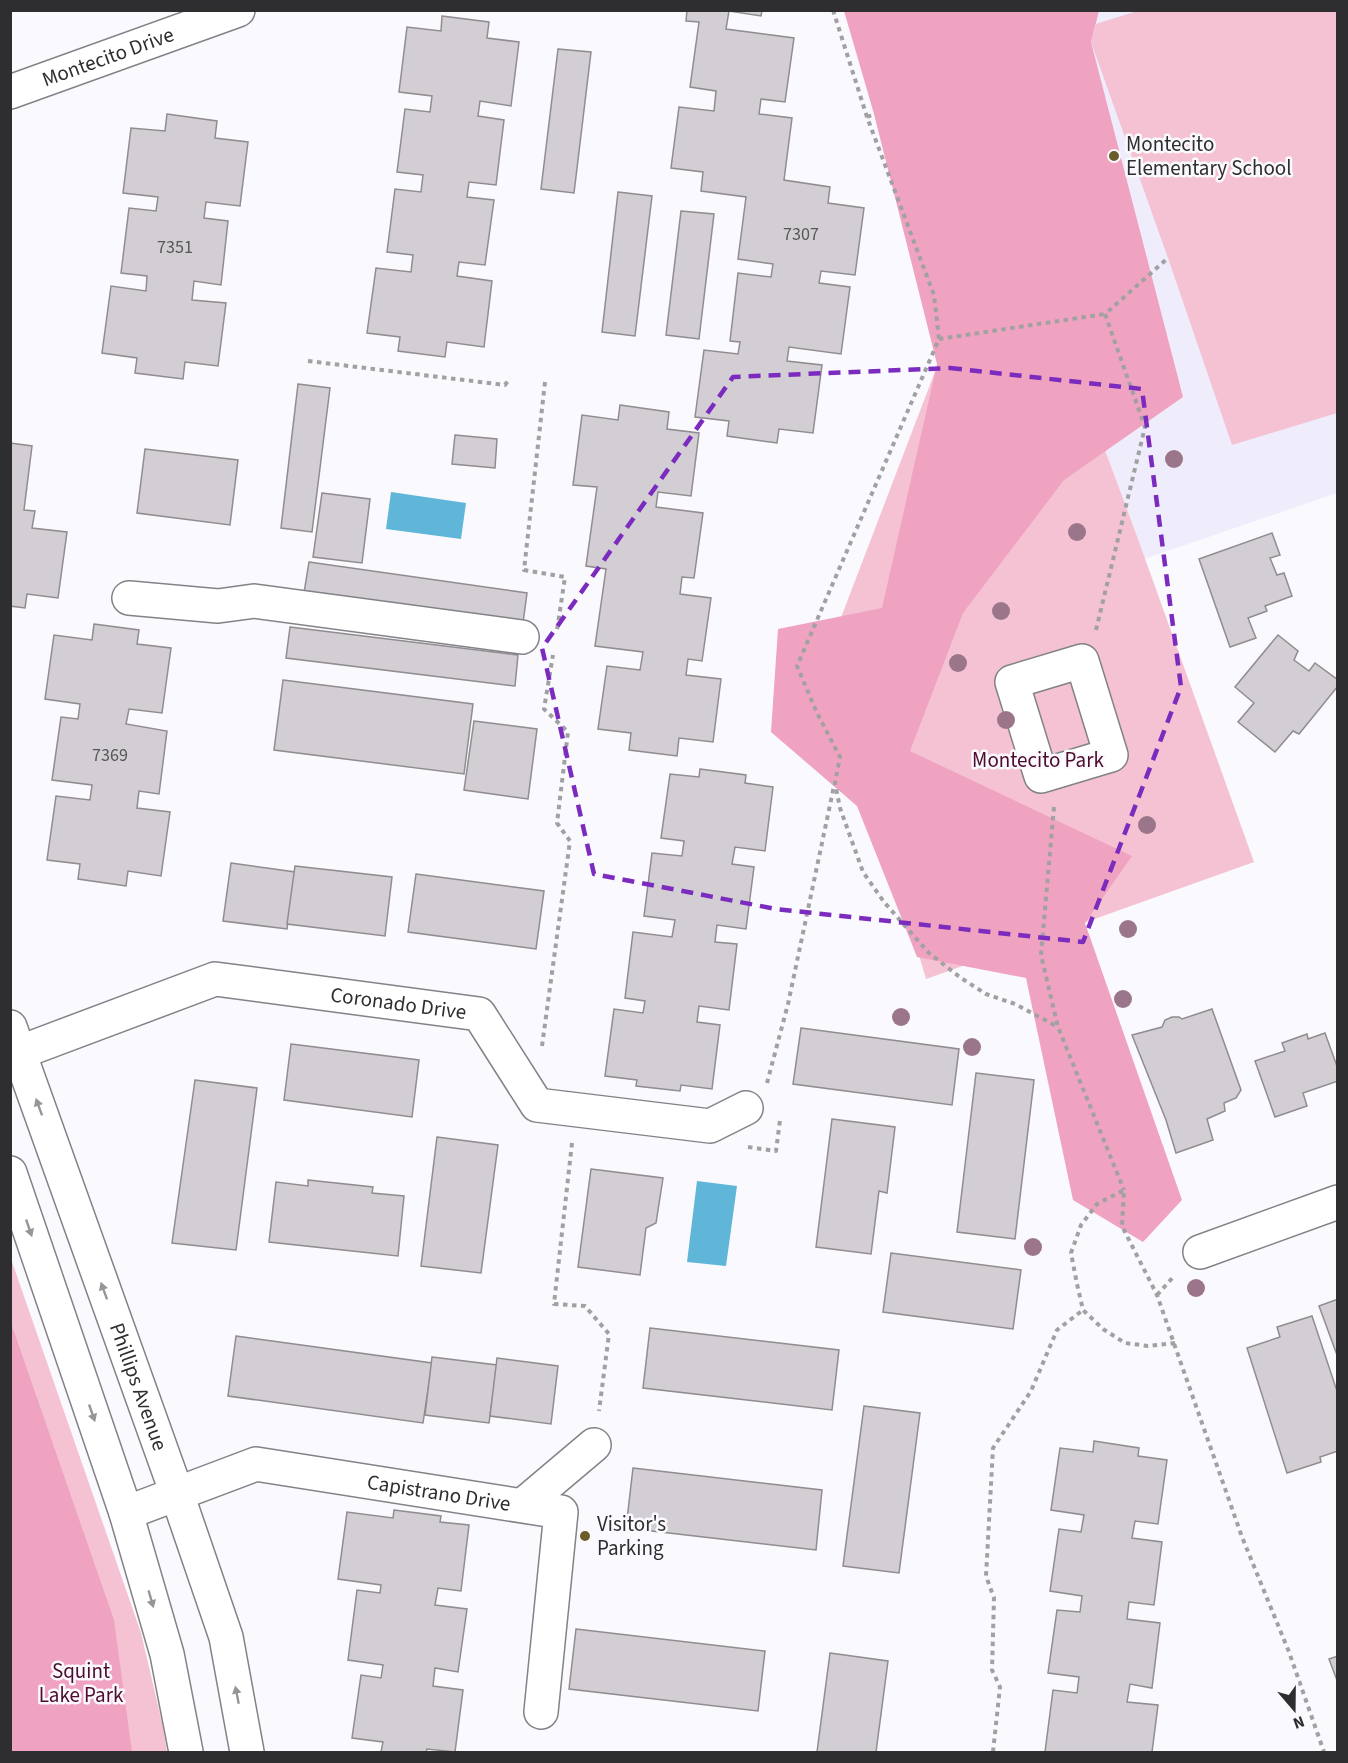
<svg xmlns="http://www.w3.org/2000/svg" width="1348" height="1763" font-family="'Source Sans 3',sans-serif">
<rect width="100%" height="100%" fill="#faf9fe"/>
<path fill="#efedfb" d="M844 11H1337V493L1144 559 1134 528 1049 301 949 335Z"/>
<g fill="#f4c2d3">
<path d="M1137 11H1337V413L1232 445 1168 258 1091 42 1096 24Z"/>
<path d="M1049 300 1134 528 1254 862 926 979 829 649 949 335Z"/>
<path d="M10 1256 141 1633 163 1727 167 1752H11Z"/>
</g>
<g fill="#f0a3c0">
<path d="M844 11H1099L1091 42 1183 397 1064 480 963 613 910 751 1132 856 1085 923 1182 1200 1143 1242 1073 1200 1026 978 917 957 857 806 771 732 778 629 882 608 937 364 874 114Z"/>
<path d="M10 1320 114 1620 132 1752H11Z"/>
</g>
<g fill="#5fb6d9">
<path d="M391 492 466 503 461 539 386 529Z"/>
<path d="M697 1181 737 1186 726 1266 687 1262Z"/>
</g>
<g fill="#d2ced3" stroke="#908c90" stroke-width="1.5">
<path d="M687 10H762L761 16 729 11 726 29 794 38 785 102 761 99 759 114 792 118 784 180 830 187 828 203 864 208 855 275 821 271 819 283 850 287 841 354 789 347 787 361 822 365 813 433 779 429 777 443 727 436 729 421 695 417 704 350 738 354 740 342 730 341 738 273 771 277 773 264 738 259 746 197 701 191 703 172 671 168 679 107 714 111 716 91 690 87 699 22 686 21Z"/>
<path d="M442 16 489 22 487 38 519 42 511 106 480 101 478 116 504 120 496 185 469 182 467 197 494 200 485 265 459 262 457 276 492 281 484 347 447 342 445 357 398 351 400 337 367 333 376 268 411 272 413 255 387 252 395 189 421 192 423 175 397 172 405 109 430 112 432 96 399 92 407 27 441 31Z"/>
<path d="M558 49 591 52 574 193 541 189Z"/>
<path d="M167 114 217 121 215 138 248 142 240 206 206 202 204 218 228 221 221 285 194 281 192 300 226 303 218 366 185 362 183 379 135 373 137 358 102 353 111 286 146 291 147 276 121 273 129 208 156 211 158 197 123 193 131 128 165 131Z"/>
<path d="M618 192 652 196 635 336 602 332Z"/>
<path d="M681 211 714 214 699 339 666 335Z"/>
<path d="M298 384 330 388 312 532 281 528Z"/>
<path d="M620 405 669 412 667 429 699 433 691 496 658 492 656 507 703 513 694 578 682 577 680 594 711 598 702 661 688 659 686 675 721 679 713 742 679 738 677 756 629 750 631 733 598 729 607 666 640 670 643 652 595 646 606 569 586 566 597 487 573 485 582 415 618 420Z"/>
<path d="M455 435 497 439 495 468 452 464Z"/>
<path d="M10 443 32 446 24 510 35 511 32 528 67 532 58 598 27 594 25 608 10 606Z"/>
<path d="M145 449 238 460 230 525 137 513Z"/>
<path d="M322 493 370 499 362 563 313 557Z"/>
<path d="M1272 533 1280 555 1270 558 1277 575 1284 573 1292 596 1265 606 1267 611 1248 618 1256 638 1230 647 1199 559Z"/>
<path d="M309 562 527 593 523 623 304 593Z"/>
<path d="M94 624 139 630 137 644 171 648 162 713 129 709 126 724 167 731 159 794 139 791 137 808 170 812 161 876 128 871 126 886 78 879 80 864 47 860 56 796 90 800 92 785 52 780 61 717 78 719 80 704 45 699 54 635 92 640Z"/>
<path d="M290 627 518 655 515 686 286 658Z"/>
<path d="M1278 635 1298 651 1294 660 1309 671 1315 663 1338 680V686L1299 734 1293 731 1275 752 1238 722 1254 703 1235 687Z"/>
<path d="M283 680 473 704 464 774 274 750Z"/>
<path d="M474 721 537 729 528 799 464 790Z"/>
<path d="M700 769 746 775 745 783 773 787 765 851 735 847 732 864 754 867 746 929 717 925 715 942 737 944 729 1010 699 1006 697 1022 720 1025 712 1089 681 1085 680 1091 636 1086 637 1080 605 1076 614 1009 643 1013 645 1001 625 998 633 932 672 937 675 920 644 916 652 853 682 856 684 841 661 838 670 774 699 777Z"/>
<path d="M231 863 295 872 287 929 223 921Z"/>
<path d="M295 866 392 877 385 936 287 924Z"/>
<path d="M416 874 544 891 536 949 408 932Z"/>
<path d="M1212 1009 1241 1090 1236 1098 1224 1103 1225 1111 1207 1119 1213 1140 1176 1153 1166 1120 1132 1035 1162 1027 1165 1020 1172 1017H1179L1182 1019Z"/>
<path d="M801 1028 959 1049 952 1105 793 1084Z"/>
<path d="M1325 1033 1338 1069V1081L1303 1093 1307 1106 1275 1117 1255 1061 1285 1051 1282 1043 1307 1034 1308 1039Z"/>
<path d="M291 1044 419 1060 412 1117 284 1100Z"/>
<path d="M976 1073 1034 1080 1015 1239 957 1232Z"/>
<path d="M195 1080 257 1088 236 1250 172 1243Z"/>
<path d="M832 1119 895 1127 887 1193 879 1191 871 1254 816 1247Z"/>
<path d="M437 1137 498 1145 481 1273 421 1266Z"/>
<path d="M591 1169 663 1178 656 1223 646 1228 640 1275 578 1267Z"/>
<path d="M308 1180 373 1187 372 1193 404 1196 398 1256 269 1242 276 1182 308 1186Z"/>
<path d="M891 1253 1021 1270 1013 1329 883 1312Z"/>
<path d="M1338 1299V1355H1337L1319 1306Z"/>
<path d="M1312 1316 1338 1394V1451L1320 1457 1321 1462 1287 1473 1247 1348 1280 1337 1277 1327Z"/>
<path d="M650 1328 839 1350 832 1410 643 1388Z"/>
<path d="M236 1336 432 1363 423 1423 228 1396Z"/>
<path d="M432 1357 497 1365 489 1423 425 1415Z"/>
<path d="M497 1358 558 1366 551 1424 490 1416Z"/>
<path d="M864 1406 920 1413 899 1573 843 1566Z"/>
<path d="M1094 1441 1139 1448 1138 1456 1167 1460 1158 1524 1135 1521 1132 1538 1162 1542 1154 1605 1129 1602 1127 1619 1160 1623 1152 1688 1130 1684 1127 1702 1158 1705 1152 1752H1045L1053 1690 1077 1693 1079 1677 1048 1673 1057 1610 1080 1612 1082 1596 1050 1591 1059 1529 1081 1532 1084 1515 1051 1510 1060 1448 1093 1452Z"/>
<path d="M633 1468 822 1490 816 1550 626 1528Z"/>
<path d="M394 1510 441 1516 440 1522 469 1525 461 1591 438 1588 435 1605 467 1609 458 1672 435 1668 433 1686 463 1690 455 1752 427 1749 426 1752H381L383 1742 352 1738 361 1675 381 1678 383 1665 348 1660 357 1590 380 1593 381 1585 338 1579 347 1512 393 1518Z"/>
<path d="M576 1629 765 1651 758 1711 569 1689Z"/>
<path d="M830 1653 888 1661 876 1752H817Z"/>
<path d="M1338 1656V1683L1329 1659Z"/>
</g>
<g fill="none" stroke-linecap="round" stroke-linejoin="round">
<g stroke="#828287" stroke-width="36">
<g id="minor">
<path id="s1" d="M10 92 238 10"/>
<path d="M129 598 218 606 254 601 522 637"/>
<path d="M1082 661 1111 755 1041 776 1012 682Z"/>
<path id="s2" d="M10 1027 177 1494 226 1637 247 1752"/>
<path id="s3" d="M10 1056 215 979 479 1014 537 1105 710 1126 746 1108"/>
<path d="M10 1173 126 1513 167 1654 186 1752"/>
<path d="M1200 1252 1338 1202"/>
<path d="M523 1505 594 1445"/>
<path id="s4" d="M126 1513 256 1464 561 1512 541 1712"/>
</g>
</g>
<g stroke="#a1a1a4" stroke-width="4" stroke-dasharray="4.5 4.5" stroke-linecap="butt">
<path d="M833 10 867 117 934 295 939 339 797 666 817 713 840 757 835 783 840 808 863 872 884 902 929 953 961 978 986 994 1015 1004 1058 1027"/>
<path d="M867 117 874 114"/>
<path d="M939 339 1105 314"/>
<path d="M308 361 505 385 510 378"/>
<path d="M545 382 524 570 565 577 557 630"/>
<path d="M1096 630 1145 427 1105 314 1168 258"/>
<path d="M1054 807 1041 955 1058 1027 1124 1190"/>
<path d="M542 1046 570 841 557 823 568 732 544 709 553 655"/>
<path d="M767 1083 788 1004 834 786"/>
<path d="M572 1143 554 1304 585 1306 609 1334 599 1411"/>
<path d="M748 1147 776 1151 780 1120"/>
<path d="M1157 1295 1175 1275"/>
<path d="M1175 1343 1148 1346 1125 1343 1103 1329 1083 1310 1077 1284 1071 1253 1081 1225 1097 1204 1124 1190 1122 1226 1157 1295 1242 1537 1289 1652 1324 1752"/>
<path d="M993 1752 1000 1687 992 1670 994 1598 986 1576 993 1448 1031 1391 1057 1330 1083 1310"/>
</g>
<use href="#minor" stroke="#fff" stroke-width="33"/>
</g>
<g fill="#9b768b">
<circle cx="1174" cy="459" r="9"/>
<circle cx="1077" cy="532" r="9"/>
<circle cx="1001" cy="611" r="9"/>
<circle cx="958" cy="663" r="9"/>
<circle cx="1006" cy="720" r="9"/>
<circle cx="1147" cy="825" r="9"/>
<circle cx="1128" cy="929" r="9"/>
<circle cx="1123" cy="999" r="9"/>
<circle cx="901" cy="1017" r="9"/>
<circle cx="972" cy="1047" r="9"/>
<circle cx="1033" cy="1247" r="9"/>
<circle cx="1196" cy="1288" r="9"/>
</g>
<defs><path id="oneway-solid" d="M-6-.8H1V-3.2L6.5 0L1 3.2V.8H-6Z" transform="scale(1.5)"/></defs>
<g fill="#969698">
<use href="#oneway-solid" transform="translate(39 1107) rotate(-110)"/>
<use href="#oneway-solid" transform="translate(29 1228) rotate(71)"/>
<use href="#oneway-solid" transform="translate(104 1291) rotate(-110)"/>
<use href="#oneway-solid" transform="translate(92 1413) rotate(71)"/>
<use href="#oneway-solid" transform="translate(151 1599) rotate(74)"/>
<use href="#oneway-solid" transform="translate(237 1695) rotate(-101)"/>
</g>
<path fill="none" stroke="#7b2cbf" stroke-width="4.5" stroke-dasharray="12 8" stroke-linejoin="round" d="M950 368 1142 389 1181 687 1083 942 776 909 594 874 542 648 733 377Z"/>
<g fill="#6c5c2a" stroke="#faf9fe" stroke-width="2">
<circle cx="1114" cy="156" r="6"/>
<circle cx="585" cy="1536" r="6"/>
</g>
<g text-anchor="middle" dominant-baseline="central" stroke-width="5" stroke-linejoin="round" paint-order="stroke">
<g font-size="18" fill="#575659">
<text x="801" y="234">7307</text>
<text x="175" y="247">7351</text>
<text x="110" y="755">7369</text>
</g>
<g font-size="21" fill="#2e2e30" stroke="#faf9fe">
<text stroke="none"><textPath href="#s1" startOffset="104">Montecito Drive</textPath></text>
<text stroke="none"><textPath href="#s3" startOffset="404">Coronado Drive</textPath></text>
<text stroke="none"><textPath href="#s2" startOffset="382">Phillips Avenue</textPath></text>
<text stroke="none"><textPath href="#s4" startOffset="324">Capistrano Drive</textPath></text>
</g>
<g font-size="21" fill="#2e2e30" stroke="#faf9fe" text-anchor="start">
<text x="1126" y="144">Montecito<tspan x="1126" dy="24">Elementary School</tspan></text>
<text x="597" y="1524">Visitor's<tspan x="597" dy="24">Parking</tspan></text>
</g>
<g font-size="21" fill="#4e0b2d" stroke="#faf9fe">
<text x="1038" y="760">Montecito Park</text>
<text x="81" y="1671">Squint<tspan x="81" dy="24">Lake Park</tspan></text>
</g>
</g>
<rect width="1348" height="1763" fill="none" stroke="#2e2e30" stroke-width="24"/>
<g transform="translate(1294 1709) rotate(160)" stroke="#faf9fe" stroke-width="4.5" paint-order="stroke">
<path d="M0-4.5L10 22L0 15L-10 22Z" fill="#2e2e30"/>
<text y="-9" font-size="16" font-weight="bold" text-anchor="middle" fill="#2e2e30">N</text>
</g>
</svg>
